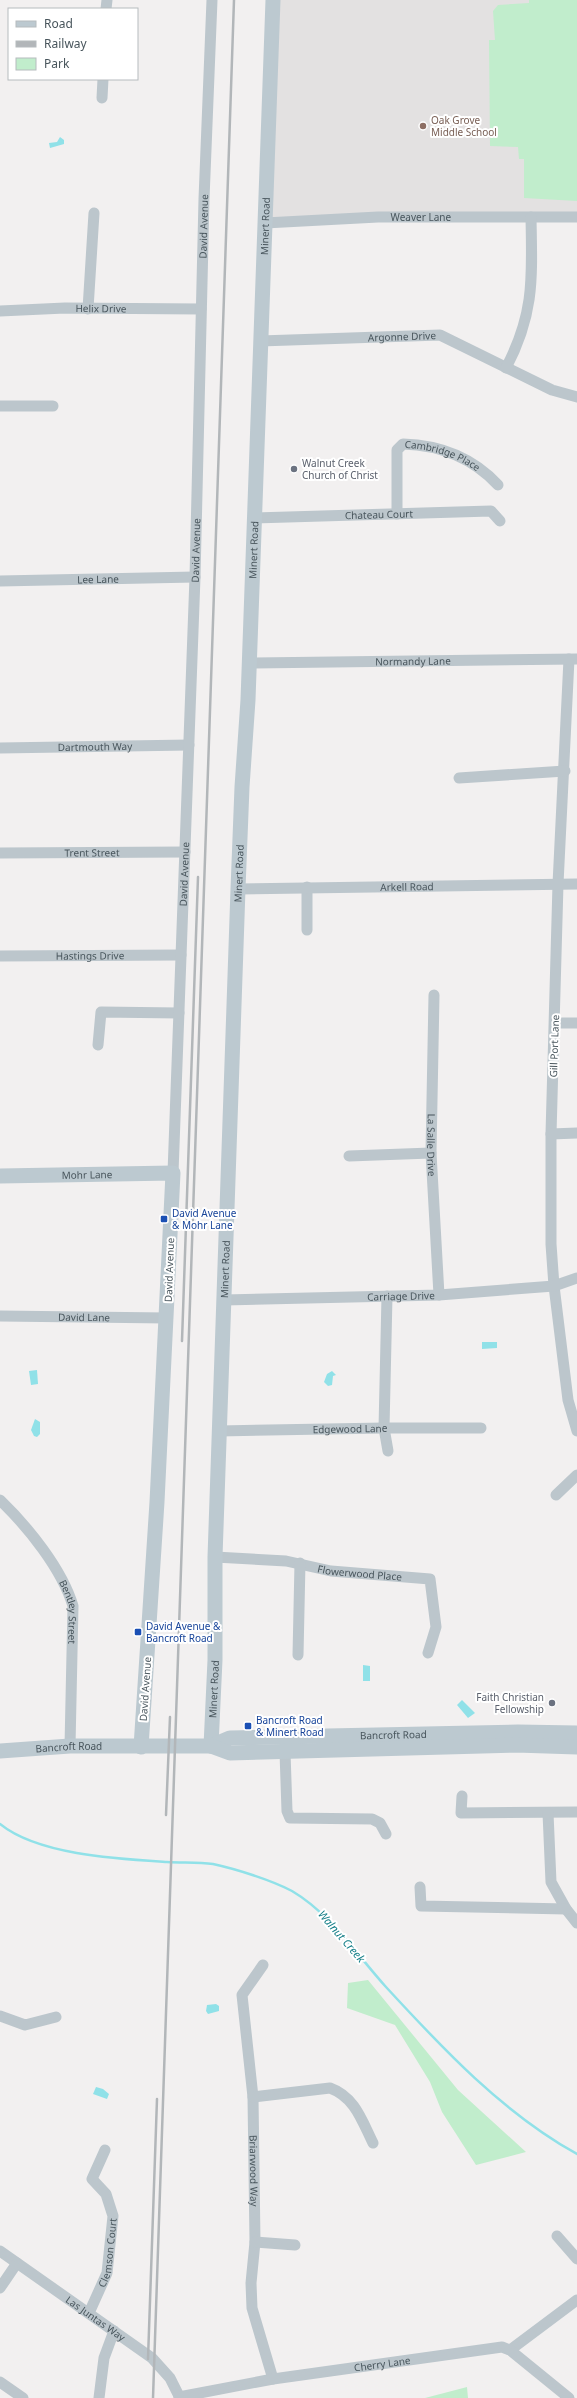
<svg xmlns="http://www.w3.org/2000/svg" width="577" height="2398" font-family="'Noto Sans',sans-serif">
<rect width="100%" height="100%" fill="#f2f0f0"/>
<path fill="#e3e1e1" d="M273 0H577V217L265 223Z"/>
<g fill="#c1edcc">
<path d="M529 0H577V201L524 198V159H519L518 147 490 146 489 40H495L493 11 498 5 529 3Z"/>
<path d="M368 1980 458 2090 526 2152 476 2165 442 2112 430 2082 395 2025 347 2008 348 1983Z"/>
<path d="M467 2387 468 2398H425Z"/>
</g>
<g fill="#90e1e8">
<path d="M60 137 64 140V144L50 148 49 143 57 142Z"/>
<path d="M482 1342H497V1348L482 1349Z"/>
<path d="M37 1370 38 1384 31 1385 29 1371Z"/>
<path d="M332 1371 336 1375 333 1376 332 1385 328 1386 324 1382 327 1374Z"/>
<path d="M35 1419 40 1422V1434L37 1437 34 1436 31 1430Z"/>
<path d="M363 1665 370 1666V1681H363Z"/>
<path d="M462 1700 475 1713 468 1718 457 1705Z"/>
<path d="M216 2004 219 2006V2011L208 2014 206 2011 207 2005Z"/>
<path d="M96 2087 103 2089 109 2094 107 2099 93 2094Z"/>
</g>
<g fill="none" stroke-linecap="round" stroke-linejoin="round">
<path stroke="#90e1e8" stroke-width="2.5" d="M0 1824C38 1855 118 1859 167 1862 182 1863 198 1862 213 1864 236 1869 271 1880 292 1891 331 1914 356 1954 386 1987 443 2049 503 2113 577 2154"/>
<g stroke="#bcc6cc" stroke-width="11">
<path d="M106 9 107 0"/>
<path d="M102 98 103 79"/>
<path id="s1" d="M265 223 378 217H577"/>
<path d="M88 309 94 213"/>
<path id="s2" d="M0 311 65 308 201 309"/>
<path id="s3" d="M260 341 440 335 552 390 577 397"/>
<path d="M506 368C535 313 532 277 531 217"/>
<path d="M0 406H53"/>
<path id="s4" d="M397 514V450L403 444C440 445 473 458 498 485"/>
<path id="s5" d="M254 518 491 511 500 521"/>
<path id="s6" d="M0 581 195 577"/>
<path d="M569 659 558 884 551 1134V1244L554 1286 568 1400 577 1431"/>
<path id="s7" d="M249 663 577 659"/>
<path id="s8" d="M0 748 189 745"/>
<path d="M459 778 565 771"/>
<path id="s9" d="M0 853 185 852"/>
<path d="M307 887V930"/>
<path id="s10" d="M238 889 577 884"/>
<path id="s11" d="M0 956 181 955"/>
<path id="s12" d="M434 995 431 1153 439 1295"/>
<path d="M555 1023H577"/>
<path d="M98 1045 101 1012 179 1013"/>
<path d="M551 1134 577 1133"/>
<path d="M349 1156 431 1153"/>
<path id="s13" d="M173 1173 195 577 204 199 212 0"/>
<path d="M387 1296 384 1428 388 1451"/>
<path id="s14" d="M224 1300 439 1295 554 1286 577 1278"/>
<path id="s15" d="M0 1316 167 1318"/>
<path id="s16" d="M219 1431 384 1428H481"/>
<path d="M556 1495 577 1475"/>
<path id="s17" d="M0 1500C28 1527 62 1569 73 1606L70 1746"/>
<path id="s18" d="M215 1557 286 1561 331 1571 430 1579 436 1627 428 1653"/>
<path d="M298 1655 300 1563"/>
<path d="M285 1752 287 1811 290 1818 372 1819 380 1823 386 1834"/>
<path d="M462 1796 461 1813 577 1812"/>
<path d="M548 1813 551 1882 566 1909 577 1923"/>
<path d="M420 1887 421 1906 566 1909"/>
<path id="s19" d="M263 1965 242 1995 253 2097 255 2242 251 2283 252 2308 273 2379"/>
<path d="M0 2016 25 2025 56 2017"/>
<path d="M253 2097 330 2088C355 2097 362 2121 373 2143"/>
<path d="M557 2236 577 2259"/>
<path d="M255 2242 295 2245"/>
<path id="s20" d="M0 2251 152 2358 170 2378 180 2398"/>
<path d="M0 2288 17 2263"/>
<path id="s21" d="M89 2313 107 2273 113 2216 106 2194 92 2179 105 2150"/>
<path d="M510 2350 577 2300"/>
<path d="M0 2382 23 2398"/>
<path id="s22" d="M179 2397 273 2379 502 2347 510 2350 569 2398"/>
<path d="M99 2398 104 2358 114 2331"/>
</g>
<g stroke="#bcc9d0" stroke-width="15">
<path id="s23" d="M0 1176 173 1173 157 1502 141 1747"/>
<path id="s24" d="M211 1746 215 1660V1557L238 889 242 787 248 700 273 0"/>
<path id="s25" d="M211 1746 230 1738 518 1732 577 1733"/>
<path id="s26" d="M0 1751 70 1746H211L230 1753 516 1745 577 1747"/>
</g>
<g stroke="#b2b6b9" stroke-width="2.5">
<path d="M182 1341 198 877"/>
<path d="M166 1815 170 1717"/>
<path d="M148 2359 157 2099"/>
<path d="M153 2398 234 0"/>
</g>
</g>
<circle fill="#8d6e63" stroke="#fff" stroke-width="1.5" cx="423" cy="126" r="4"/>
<g fill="#6b7280" stroke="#fff" stroke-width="1.5">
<circle cx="294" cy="469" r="4"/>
<circle cx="552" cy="1703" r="4"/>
</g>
<g fill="#1a4fb4" stroke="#fff" stroke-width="1.5">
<rect x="160" y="1215" width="8" height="8" rx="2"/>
<rect x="134" y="1628" width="8" height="8" rx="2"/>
<rect x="244" y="1722" width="8" height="8" rx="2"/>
</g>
<g text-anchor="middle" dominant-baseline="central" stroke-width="4" stroke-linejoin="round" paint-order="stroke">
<g font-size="10" fill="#785e54" stroke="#fff" text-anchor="start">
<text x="431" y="120">Oak Grove<tspan x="431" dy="12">Middle School</tspan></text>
</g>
<g font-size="10" fill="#48555c" stroke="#fff">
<text stroke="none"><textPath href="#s1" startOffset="156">Weaver Lane</textPath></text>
<text stroke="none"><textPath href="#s13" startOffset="947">David Avenue</textPath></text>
<text stroke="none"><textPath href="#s24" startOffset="1521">Minert Road</textPath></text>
<text stroke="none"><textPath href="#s2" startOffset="101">Helix Drive</textPath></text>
<text stroke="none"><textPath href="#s3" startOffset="142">Argonne Drive</textPath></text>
<text stroke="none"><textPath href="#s4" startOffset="114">Cambridge Place</textPath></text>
<text stroke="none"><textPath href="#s5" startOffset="125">Chateau Court</textPath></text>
<text stroke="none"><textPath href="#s24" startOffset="1197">Minert Road</textPath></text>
<text stroke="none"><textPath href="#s13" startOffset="623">David Avenue</textPath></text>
<text stroke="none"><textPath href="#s6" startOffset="98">Lee Lane</textPath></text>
<text stroke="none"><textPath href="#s7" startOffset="164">Normandy Lane</textPath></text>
<text stroke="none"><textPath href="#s8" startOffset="95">Dartmouth Way</textPath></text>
<text stroke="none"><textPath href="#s9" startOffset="92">Trent Street</textPath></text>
<text stroke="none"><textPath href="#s24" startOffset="873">Minert Road</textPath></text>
<text stroke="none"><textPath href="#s13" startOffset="299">David Avenue</textPath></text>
<text stroke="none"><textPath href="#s10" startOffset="169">Arkell Road</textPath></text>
<text stroke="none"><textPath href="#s11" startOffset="90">Hastings Drive</textPath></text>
<text transform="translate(554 1046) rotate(-88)">Gill Port Lane</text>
<text stroke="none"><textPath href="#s12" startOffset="150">La Salle Drive</textPath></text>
<text stroke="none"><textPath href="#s23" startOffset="87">Mohr Lane</textPath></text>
<text stroke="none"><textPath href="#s24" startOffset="477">Minert Road</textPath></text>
<text transform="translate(169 1270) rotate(-88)">David Avenue</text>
<text stroke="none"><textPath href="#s14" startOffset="177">Carriage Drive</textPath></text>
<text stroke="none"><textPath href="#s15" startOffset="84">David Lane</textPath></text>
<text stroke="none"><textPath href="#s16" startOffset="131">Edgewood Lane</textPath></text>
<text stroke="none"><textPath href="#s18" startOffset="146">Flowerwood Place</textPath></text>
<text stroke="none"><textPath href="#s17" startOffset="135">Bentley Street</textPath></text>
<text transform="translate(145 1689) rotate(-86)">David Avenue</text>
<text stroke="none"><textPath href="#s24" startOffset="57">Minert Road</textPath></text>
<text stroke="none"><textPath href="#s25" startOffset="184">Bancroft Road</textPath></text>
<text stroke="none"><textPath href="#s26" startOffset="69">Bancroft Road</textPath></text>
<text stroke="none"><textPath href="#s19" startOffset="213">Briarwood Way</textPath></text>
<text stroke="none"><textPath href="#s21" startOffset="64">Clemson Court</textPath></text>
<text stroke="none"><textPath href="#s20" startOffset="117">Las Juntas Way</textPath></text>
<text stroke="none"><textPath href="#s22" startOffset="206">Cherry Lane</textPath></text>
</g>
<g font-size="10" fill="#5b616d" stroke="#fff" text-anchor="start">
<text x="302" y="463">Walnut Creek<tspan x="302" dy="12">Church of Christ</tspan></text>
<text x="544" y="1697" text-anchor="end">Faith Christian<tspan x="544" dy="12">Fellowship</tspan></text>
</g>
<g font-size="10" fill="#164399" stroke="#fff" text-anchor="start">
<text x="172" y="1213">David Avenue<tspan x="172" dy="12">&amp; Mohr Lane</tspan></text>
<text x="146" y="1626">David Avenue &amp;<tspan x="146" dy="12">Bancroft Road</tspan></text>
<text x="256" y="1720">Bancroft Road<tspan x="256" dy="12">&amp; Minert Road</tspan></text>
</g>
<g font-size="11" font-style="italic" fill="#137e87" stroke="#fff">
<text transform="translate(342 1936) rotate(49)">Walnut Creek</text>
</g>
</g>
<rect x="8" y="8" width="130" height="72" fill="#ffffff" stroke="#b6bbbe"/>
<rect x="16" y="21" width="20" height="6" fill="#bcc9d0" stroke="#b6bbbe"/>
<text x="44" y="28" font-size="12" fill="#48555c">Road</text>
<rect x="16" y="41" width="20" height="6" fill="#b2b6b9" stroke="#b6bbbe"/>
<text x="44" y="48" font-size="12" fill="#48555c">Railway</text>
<rect x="16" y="58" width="20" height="12" fill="#c1edcc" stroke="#b6bbbe"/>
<text x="44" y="68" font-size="12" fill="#48555c">Park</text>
</svg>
